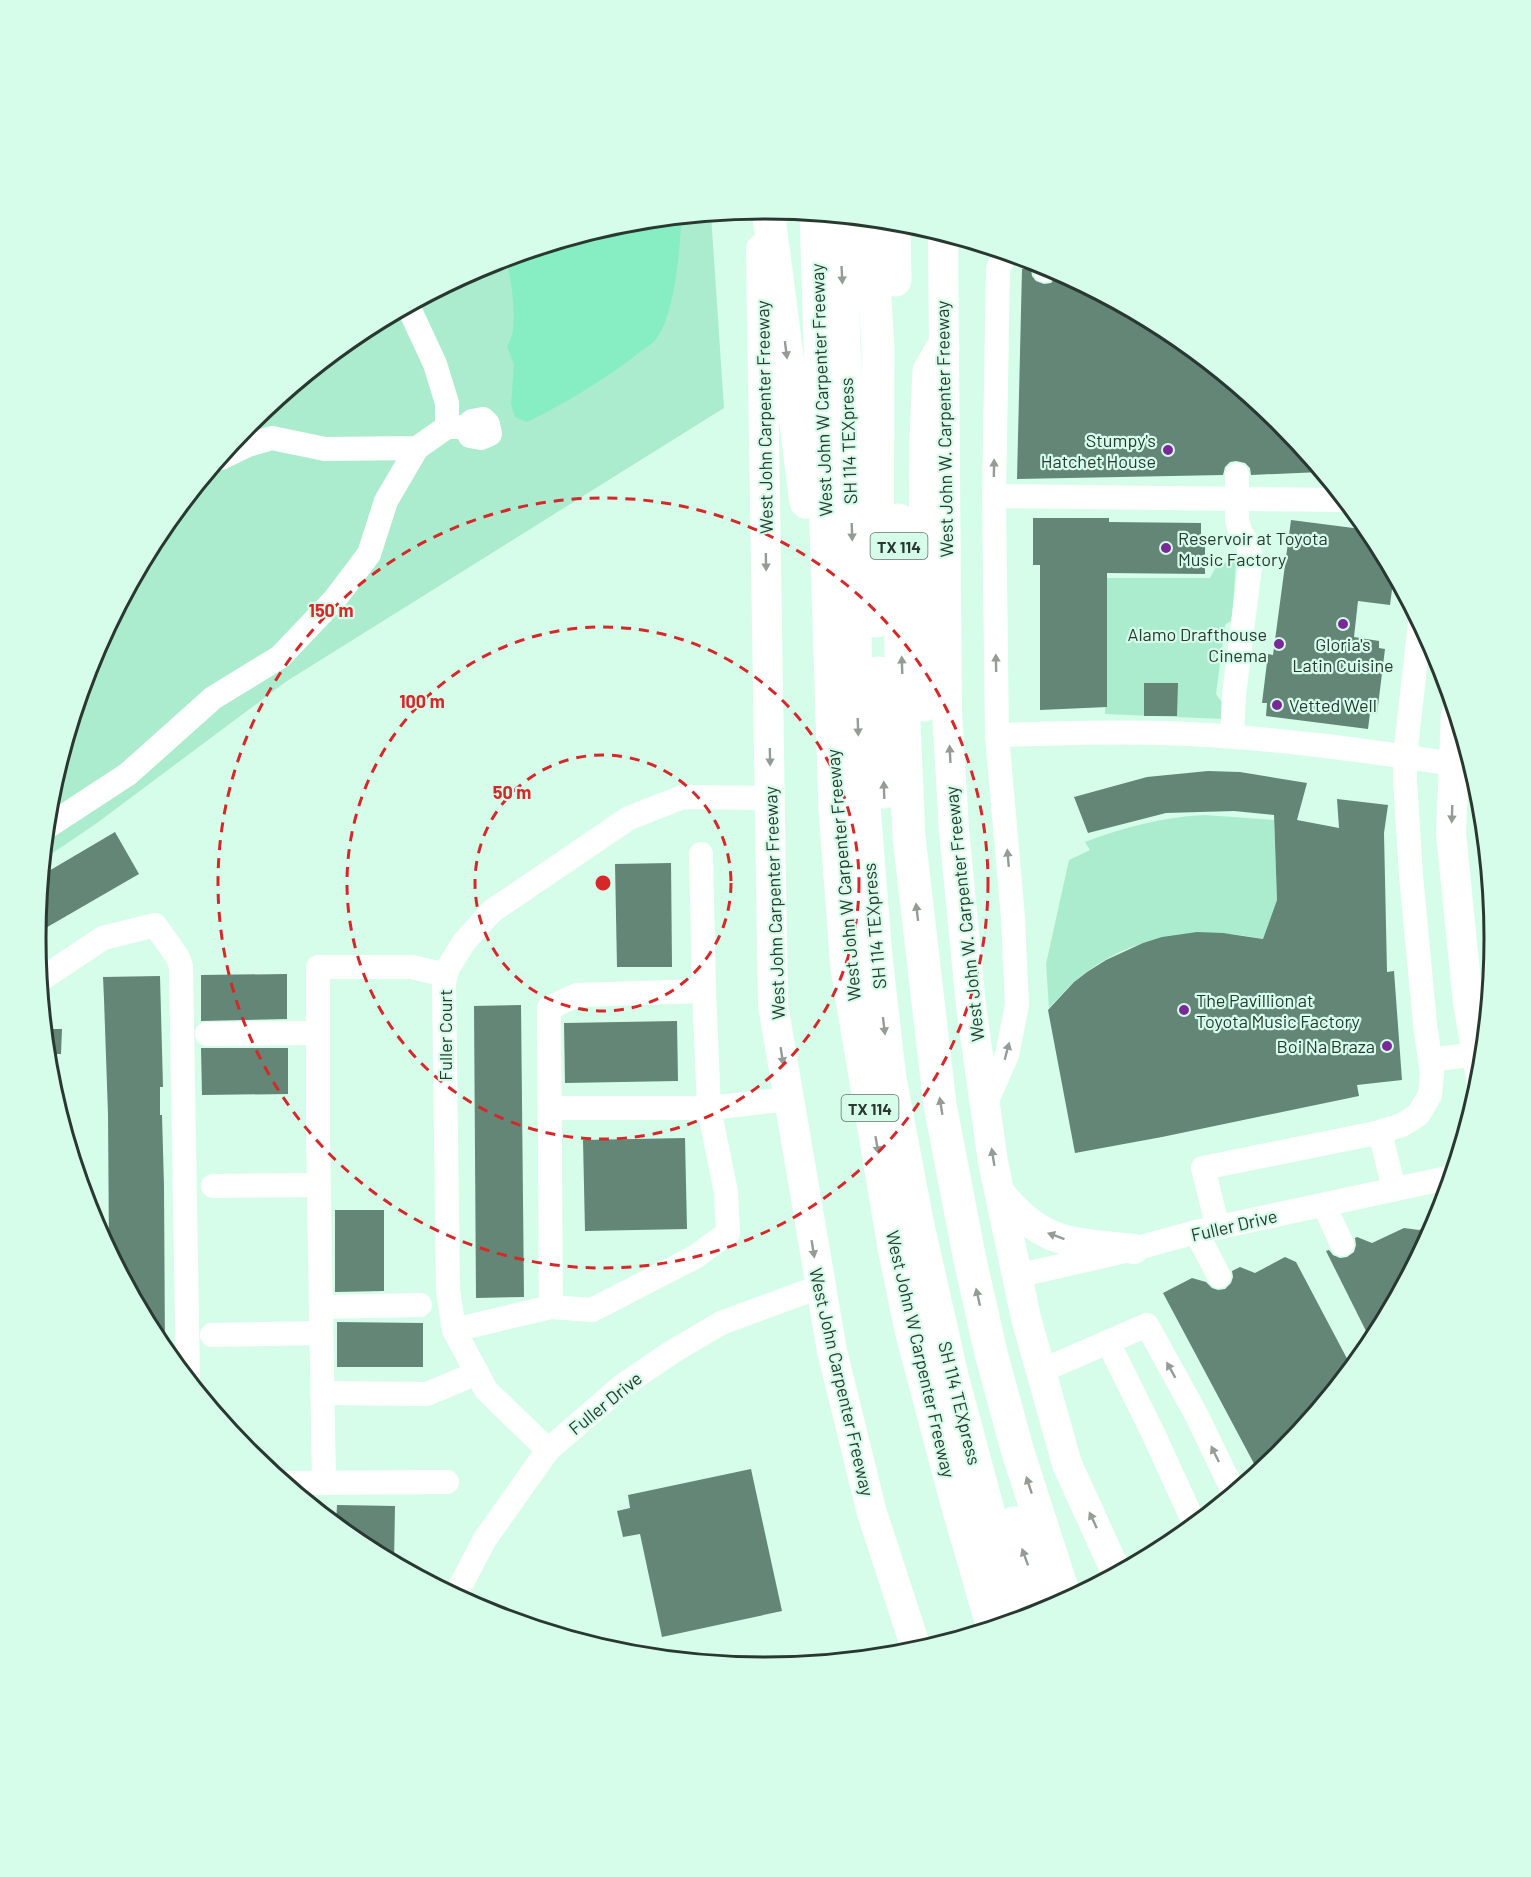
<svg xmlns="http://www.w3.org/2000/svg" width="1531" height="1877" font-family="Barlow,sans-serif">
<rect width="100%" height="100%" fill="#d6fdea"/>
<g fill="#abeccf">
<path d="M711 214 724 408 287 681 97 823 44 859 50 796 92 659 159 533 250 422 361 332 487 264 624 223Z"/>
<path d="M1236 562 1232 620 1225 625 1216 694 1223 704V719L1105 714 1107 578H1210L1218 563Z"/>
<path d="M1205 815 1274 820 1277 900 1263 939C1196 925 1128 936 1075 981 1066 989 1058 999 1049 1008L1046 964 1069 860 1090 850 1085 842C1125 827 1162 817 1205 815Z"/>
</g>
<path fill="#87eec3" d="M682 217C679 251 676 310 657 338 654 343 645 348 640 352 606 379 566 403 527 422L515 417 511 404 514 365 507 346C520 330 511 278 506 259L624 223Z"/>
<g fill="#638676">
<path d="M1022 269H1031L1032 276 1036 281 1044 284 1051 283 1060 273 1171 332 1282 423 1321 472 1251 475 1250 468 1245 463 1236 461 1230 462 1225 467 1223 475 1017 479Z"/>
<path d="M1033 518H1109V522L1201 523V538H1205V574L1107 573V707L1040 710V565H1033Z"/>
<path d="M1291 520 1369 530 1394 574 1390 605 1358 601 1354 637 1379 641V648L1385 649 1377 714 1370 713 1368 729 1266 716 1267 703H1262L1268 654 1273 655Z"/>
<path d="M1144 683H1178L1177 716H1144Z"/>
<path d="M1208 771 1240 772 1307 783 1297 820 1339 828 1337 799 1388 805 1384 833 1387 972 1394 971 1402 1080 1357 1085 1359 1096 1162 1137 1075 1153 1048 1010 1074 982 1087 972 1106 960 1143 943 1162 937 1197 932 1223 933 1263 939 1277 900 1274 815 1234 811 1166 813 1088 833 1074 797 1147 777Z"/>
<path d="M115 832 139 874 37 933 42 875Z"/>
<path d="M671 863 672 967H617L615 864Z"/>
<path d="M287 974V1019L201 1021V975Z"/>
<path d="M160 976 163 1087H160V1115H162L164 1186 165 1352 159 1344 109 1250 108 1114 104 999 103 977Z"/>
<path d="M521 1005 524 1297 476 1298 474 1006Z"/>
<path d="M677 1021 678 1081 565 1083 564 1023Z"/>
<path d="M45 1029H62L61 1054H47Z"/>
<path d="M201 1048H288V1094L202 1095Z"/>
<path d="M685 1138 687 1229 585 1231 583 1140Z"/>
<path d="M335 1210H384V1291L335 1292Z"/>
<path d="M1437 1222 1372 1343 1326 1251 1329 1250 1333 1255 1340 1258 1347 1257 1354 1252 1356 1245 1355 1238 1357 1237 1372 1243 1404 1228 1419 1230Z"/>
<path d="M1285 1257 1296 1262 1352 1368 1281 1455 1259 1473 1163 1293 1192 1278 1206 1282 1212 1288 1218 1290 1225 1289 1231 1283 1233 1277 1232 1271 1240 1267 1255 1273Z"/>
<path d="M337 1322 423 1323V1367H337Z"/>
<path d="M751 1469 782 1611 662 1637 640 1534 623 1537 617 1511 630 1508 628 1495Z"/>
<path d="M337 1505 395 1506 394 1563 360 1545 336 1526Z"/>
</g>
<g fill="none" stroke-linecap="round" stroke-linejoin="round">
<g stroke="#fff" stroke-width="24">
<path d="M1045 270 1048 266"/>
<path d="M447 427H465L472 421 483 419 488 424 490 434 481 438 470 436 465 427"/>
<path d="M221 458 248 445 272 438 325 449 417 448 447 427V403L435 364 408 306"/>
<path d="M994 496 1345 500"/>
<path d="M997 735C1052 734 1107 731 1162 733 1260 736 1357 749 1453 764"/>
<path d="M1232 736 1234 695 1251 559 1248 544 1240 531 1237 520V475"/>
<path d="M47 827 128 774 213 698 280 657 335 599 369 554 386 501 417 448"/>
<path d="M701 854 704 991 709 1108 789 1099"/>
<path d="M40 980 103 938 155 925 177 956 181 966 188 1379"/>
<path d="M207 1034 318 1033"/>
<path d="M1430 1060 1477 1054"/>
<path d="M985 1105 1007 1055 1017 1005 1013 918 997 735 994 496 998 269 1006 253"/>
<path d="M1380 1132 1394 1189"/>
<path d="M213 1186 318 1185"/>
<path d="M1324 1205 1342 1244"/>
<path d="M1218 1228 1203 1168 1376 1133 1402 1125 1418 1115 1430 1095 1432 1073 1425 1024 1411 875 1405 780V756L1420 623"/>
<path d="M1196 1232 1219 1276"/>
<path d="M1016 1276 1134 1249 1196 1232 1452 1177"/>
<path d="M321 1307 420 1305"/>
<path d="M551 1307 549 1008 577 995 704 991"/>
<path d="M454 1330 551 1307 592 1310 695 1257 728 1233 726 1192 709 1108H550"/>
<path d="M212 1335 320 1333"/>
<path d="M1108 1342 1153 1433 1195 1525"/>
<path d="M1041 1371 1147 1325 1196 1414 1234 1493"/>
<path d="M322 1393 427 1394 477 1373"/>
<path d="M548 1450 486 1390 454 1330 448 1290 444 982 448 968 464 942 492 911 629 818 683 797 770 798"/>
<path d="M285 1483 447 1482"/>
<path d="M324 1483 318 1138V967H412L446 975"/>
<path d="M455 1596 485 1539 548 1450 622 1386 672 1352 721 1323 819 1287"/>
</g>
<g stroke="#fff" stroke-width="30">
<path d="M943 234 947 712 954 830 971 1006 993 1162 1026 1318 1067 1464 1117 1574"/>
<path d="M761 249 773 1005 832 1351 872 1513 917 1651"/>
<path d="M1456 714 1451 833 1468 1002 1481 1079"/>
<path d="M1000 1193C1016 1212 1034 1230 1059 1238 1078 1245 1113 1246 1134 1249"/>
</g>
<g stroke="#fff" stroke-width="33">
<path d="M768 209 806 502"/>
<path d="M816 214 835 809 847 969 894 1247 911 1330 956 1500 993 1628"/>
<path d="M839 216 859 743 876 958 890 1079 917 1221 952 1376 997 1544 1021 1620"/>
<path d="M870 219 878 347 877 621"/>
<path d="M894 222 895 280"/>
<path d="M899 520 901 655 909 837 940 1105 970 1260 991 1353 1017 1449 1066 1601"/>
<path d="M879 673 884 792"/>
<path d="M924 705 926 437 929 371 943 347"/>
<path d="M1014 1523 1045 1612"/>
</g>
</g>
<defs><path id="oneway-solid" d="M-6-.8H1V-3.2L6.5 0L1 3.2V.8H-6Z" transform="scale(1.5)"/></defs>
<g fill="#949c98">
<use href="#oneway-solid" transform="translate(842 275) rotate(87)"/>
<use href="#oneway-solid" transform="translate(786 350) rotate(83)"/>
<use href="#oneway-solid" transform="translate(994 468) rotate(-89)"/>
<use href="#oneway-solid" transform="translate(852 532) rotate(88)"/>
<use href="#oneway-solid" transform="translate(766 562) rotate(89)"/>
<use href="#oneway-solid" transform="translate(996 663) rotate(-91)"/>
<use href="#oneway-solid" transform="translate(902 665) rotate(-92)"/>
<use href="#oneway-solid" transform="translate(858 727) rotate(88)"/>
<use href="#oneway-solid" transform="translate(950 754) rotate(-93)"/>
<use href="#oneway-solid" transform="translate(770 757) rotate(89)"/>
<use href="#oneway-solid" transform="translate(884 790) rotate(-92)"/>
<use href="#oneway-solid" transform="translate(1452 814) rotate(92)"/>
<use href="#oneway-solid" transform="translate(1008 858) rotate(-95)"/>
<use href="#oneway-solid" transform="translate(917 912) rotate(-97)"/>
<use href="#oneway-solid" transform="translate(884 1026) rotate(83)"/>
<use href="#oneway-solid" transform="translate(1007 1051) rotate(-75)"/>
<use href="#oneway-solid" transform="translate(782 1056) rotate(81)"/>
<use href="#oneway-solid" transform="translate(941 1106) rotate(-99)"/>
<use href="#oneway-solid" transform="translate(877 1145) rotate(80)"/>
<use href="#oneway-solid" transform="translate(993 1157) rotate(-99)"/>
<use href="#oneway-solid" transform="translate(1056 1236) rotate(-160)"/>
<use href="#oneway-solid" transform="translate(813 1249) rotate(81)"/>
<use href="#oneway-solid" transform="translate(978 1297) rotate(-103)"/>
<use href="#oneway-solid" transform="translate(1171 1370) rotate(-119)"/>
<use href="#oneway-solid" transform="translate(1215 1454) rotate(-116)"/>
<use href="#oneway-solid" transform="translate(1029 1485) rotate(-108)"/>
<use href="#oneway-solid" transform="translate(1093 1520) rotate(-115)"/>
<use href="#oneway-solid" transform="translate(1025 1557) rotate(-110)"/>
</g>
<g fill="none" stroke="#d62828" stroke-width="3" stroke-dasharray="10 8">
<circle cx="603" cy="883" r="128"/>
<circle cx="603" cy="883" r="256"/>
<circle cx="603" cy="883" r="385"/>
</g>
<g fill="#7b2999" stroke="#d6fdea" stroke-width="2">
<circle cx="1168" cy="450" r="6"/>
<circle cx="1166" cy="548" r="6"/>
<circle cx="1343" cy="624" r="6"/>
<circle cx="1279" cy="644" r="6"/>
<circle cx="1277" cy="705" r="6"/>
<circle cx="1184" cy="1010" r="6"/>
<circle cx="1387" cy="1046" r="6"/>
</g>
<g text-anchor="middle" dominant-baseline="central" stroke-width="4.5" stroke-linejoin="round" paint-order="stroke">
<g fill="#d6fdea" stroke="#5d7368" stroke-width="1.5">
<rect x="870.5" y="533" width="57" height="26" rx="4.5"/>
<rect x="841.5" y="1095" width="57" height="26" rx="4.5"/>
</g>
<g font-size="16" font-weight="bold" fill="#293831">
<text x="899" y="546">TX 114</text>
<text x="870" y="1108">TX 114</text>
</g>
<g font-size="18" fill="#293831" stroke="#d6fdea">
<text transform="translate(821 390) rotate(-92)">West John W Carpenter Freeway</text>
<text transform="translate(764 417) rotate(-91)">West John Carpenter Freeway</text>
<text transform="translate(944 429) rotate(-91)">West John W. Carpenter Freeway</text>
<text transform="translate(848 441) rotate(-92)">SH 114 TEXpress</text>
<text transform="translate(843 875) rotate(-95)">West John W Carpenter Freeway</text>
<text transform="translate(774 903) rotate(-92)">West John Carpenter Freeway</text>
<text transform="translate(964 914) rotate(-96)">West John W. Carpenter Freeway</text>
<text transform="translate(874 926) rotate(-95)">SH 114 TEXpress</text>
<text transform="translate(445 1035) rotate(-90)">Fuller Court</text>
<text transform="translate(1234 1225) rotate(-13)">Fuller Drive</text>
<text transform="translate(921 1354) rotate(77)">West John W Carpenter Freeway</text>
<text transform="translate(842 1382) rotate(77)">West John Carpenter Freeway</text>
<text transform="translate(605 1403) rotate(-39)">Fuller Drive</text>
<text transform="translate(960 1403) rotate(76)">SH 114 TEXpress</text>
</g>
<g font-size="18" fill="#293831" stroke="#d6fdea" text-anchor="end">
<text x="1156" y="440">Stumpy's<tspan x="1156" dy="21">Hatchet House</tspan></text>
<text x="1178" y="538" text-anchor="start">Reservoir at Toyota<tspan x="1178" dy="21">Music Factory</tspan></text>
<text x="1267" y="634">Alamo Drafthouse<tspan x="1267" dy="21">Cinema</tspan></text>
<text x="1343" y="644" text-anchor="middle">Gloria's<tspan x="1343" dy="21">Latin Cuisine</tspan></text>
<text x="1289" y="705" text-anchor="start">Vetted Well</text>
<text x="1196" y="1000" text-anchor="start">The Pavillion at<tspan x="1196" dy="21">Toyota Music Factory</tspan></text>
<text x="1375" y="1046">Boi Na Braza</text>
</g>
</g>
<path d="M0 0H1531V1877H0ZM46 938a719 719 0 1 1 1438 0a719 719 0 1 1-1438 0Z" fill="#d6fdea" fill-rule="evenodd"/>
<path fill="none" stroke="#293831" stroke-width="3" d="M46 938a719 719 0 1 1 1438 0a719 719 0 1 1-1438 0Z"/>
<circle cx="603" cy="883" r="9" fill="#d62828" stroke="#d6fdea" stroke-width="3"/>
<g font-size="18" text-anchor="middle" font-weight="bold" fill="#d62828" stroke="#d6fdea" stroke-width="4.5" stroke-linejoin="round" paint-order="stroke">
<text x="331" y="617">150 m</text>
<text x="422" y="708">100 m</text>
<text x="512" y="799">50 m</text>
</g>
</svg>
